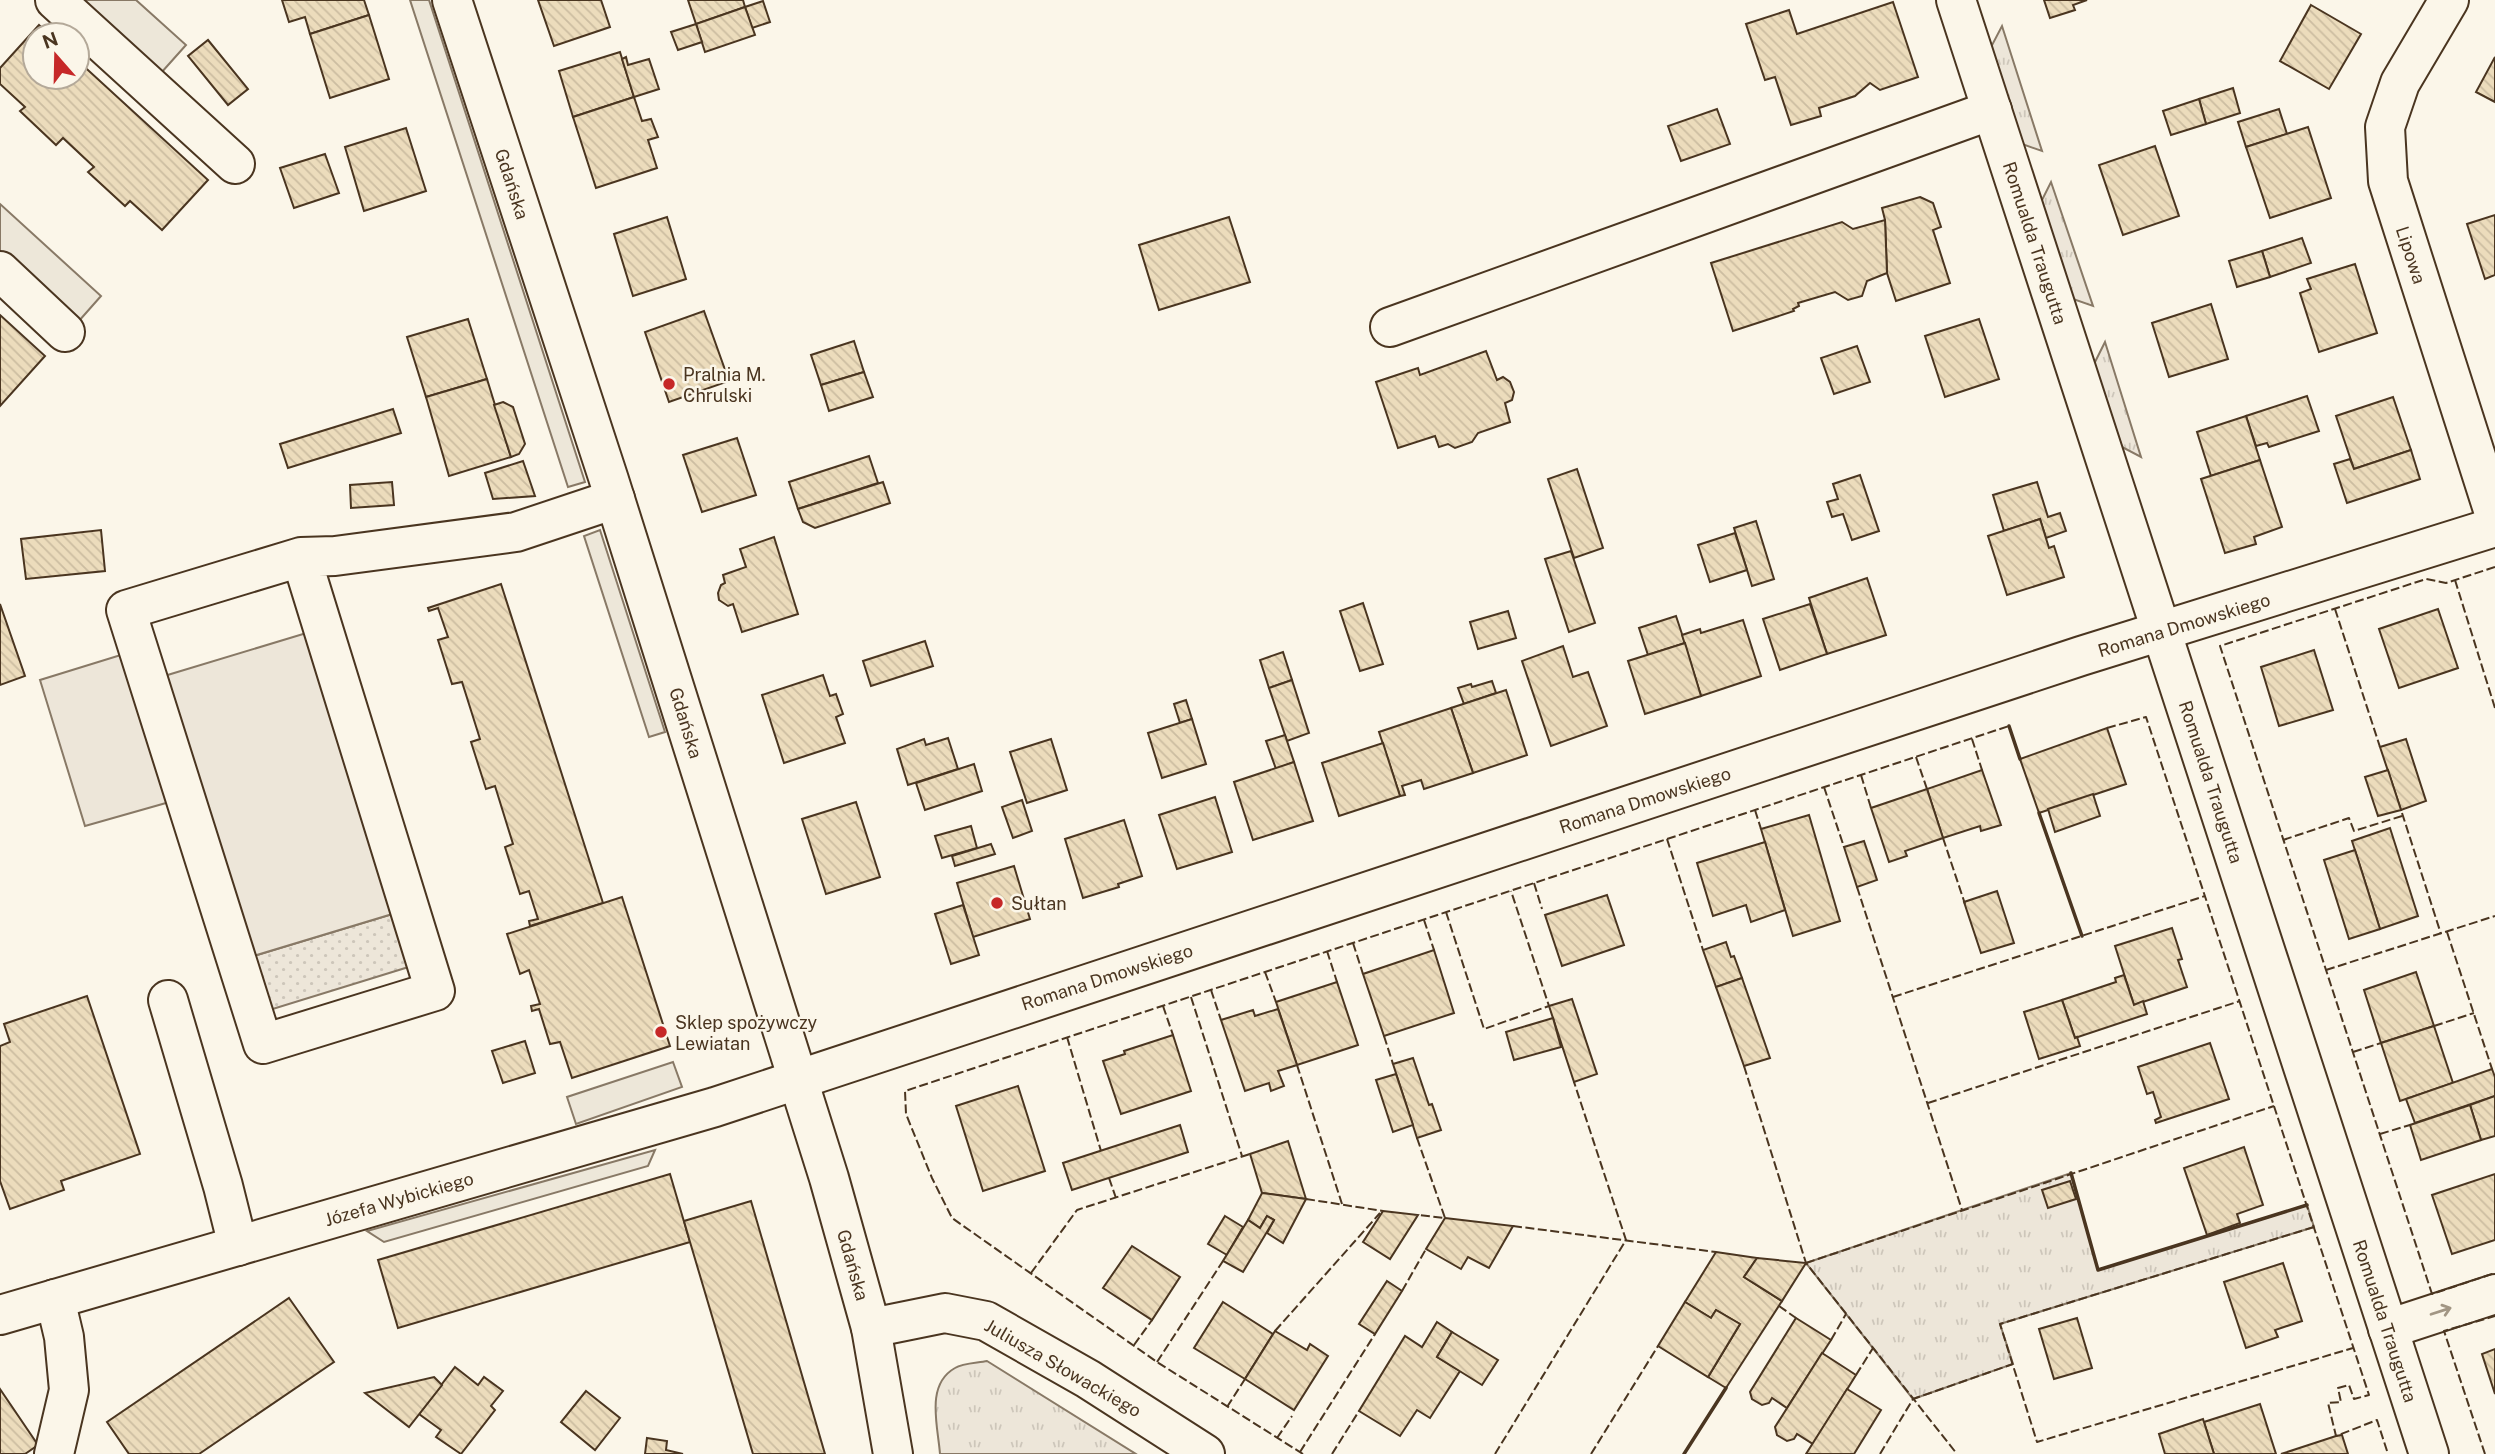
<svg xmlns="http://www.w3.org/2000/svg" width="2495" height="1454" font-family="'Public Sans',sans-serif">
<defs>
<pattern id="grass-tufts" width="24" height="20" patternUnits="userSpaceOnUse" patternTransform="scale(1.75)"><rect width="24" height="20" fill="#ede6d9"/><path d="M3 7l-1-3M5 7V3M7 7l1-3M15 17l-1-3M17 17v-4M19 17l1-3" fill="none" stroke="#cdc6ba"/></pattern>
<pattern id="park-dots" width="8" height="8" patternUnits="userSpaceOnUse" patternTransform="scale(1.75)"><rect width="8" height="8" fill="#ede6d9"/><path d="M2 2h.1M6 6h.1" fill="none" stroke="#cdc6ba" stroke-width="1.8" stroke-linecap="round"/></pattern>
<pattern id="building-back-hatch" width="6" height="6" patternUnits="userSpaceOnUse" patternTransform="scale(1.75)"><rect width="6" height="6" fill="#ecdcbc"/><path d="M-1 5l2 2M0 0l6 6M5-1l2 2" fill="none" stroke="#ccbda1"/></pattern>
</defs>
<rect width="100%" height="100%" fill="#fbf6e9"/>
<g fill="url(#grass-tufts)" stroke="#887966" stroke-width="2">
<path d="M2002 26 2042 151 2022 144 1991 47Z"/>
<path d="M2051 182 2093 306 2073 299 2041 202Z"/>
<path d="M2105 342 2141 457 2122 447 2094 364Z"/>
<path d="M2071 1173 2098 1270 2307 1205 2314 1227 2000 1324 2013 1364 1913 1399 1806 1263Z"/>
<path d="M987 1361 1136 1454H940C938 1426 925 1385 955 1368 963 1363 978 1363 987 1361Z"/>
</g>
<path fill="url(#park-dots)" stroke="#887966" stroke-width="2" d="M399 912 415 965 263 1012 247 958Z"/>
<g fill="#ede6d9" stroke="#887966" stroke-width="2">
<path d="M313 631 399 912 247 958 161 677Z"/>
<path d="M124 654 173 801 85 826 40 680Z"/>
</g>
<g fill="#ede7d9" stroke="#887966" stroke-width="2">
<path d="M81 0H136L186 45 161 73Z"/>
<path d="M410 0H429L585 482 568 487Z"/>
<path d="M0 204 101 296 78 322 0 252Z"/>
<path d="M600 530 665 732 649 737 584 536Z"/>
<path d="M673 1062 682 1087 576 1124 567 1097Z"/>
<path d="M655 1150 648 1166 384 1242 367 1231Z"/>
</g>
<g fill="url(#building-back-hatch)" stroke="#4a3520" stroke-width="2">
<path d="M282 0H364L369 15 310 34 305 17 289 22Z"/>
<path d="M538 0H601L610 27 554 46Z"/>
<path d="M688 0H743L745 7 696 24Z"/>
<path d="M2044 0H2087L2073 5 2075 10 2050 18Z"/>
<path d="M763 1 770 22 752 28 745 7Z"/>
<path d="M1893 2 1918 77 1880 90 1870 83 1855 96 1819 108 1821 116 1791 125 1775 77 1765 80 1746 24 1789 10 1797 34Z"/>
<path d="M2311 5 2361 34 2329 89 2280 61Z"/>
<path d="M745 7 755 35 705 52 696 24Z"/>
<path d="M369 15 389 79 330 98 310 34Z"/>
<path d="M696 24 702 42 678 50 671 32Z"/>
<path d="M39 25 50 35H35V77H77V60L208 180 162 230 130 201 125 206 88 172 94 167 63 138 56 145 20 111 25 107 0 84V68Z"/>
<path d="M208 40 248 89 228 105 188 56Z"/>
<path d="M620 52 634 97 573 117 559 71Z"/>
<path d="M626 57 628 65 649 59 659 89 634 97 622 59Z"/>
<path d="M2495 57V102L2476 92Z"/>
<path d="M2233 88 2240 113 2206 124 2199 99Z"/>
<path d="M634 97 642 121 651 119 658 137 648 140 657 168 596 188 573 117Z"/>
<path d="M2199 99 2206 124 2171 135 2163 111Z"/>
<path d="M1717 109 1730 144 1681 161 1668 126Z"/>
<path d="M2279 109 2287 134 2246 147 2238 122Z"/>
<path d="M2308 127 2331 198 2270 218 2246 147Z"/>
<path d="M406 128 426 191 364 211 345 147Z"/>
<path d="M2155 146 2179 216 2123 235 2099 165Z"/>
<path d="M325 154 339 193 294 208 280 168Z"/>
<path d="M1920 197 1933 203 1941 227 1933 230 1950 283 1896 301 1887 273 1885 220 1882 208Z"/>
<path d="M2495 215V275L2485 279 2467 224Z"/>
<path d="M667 217 686 279 633 296 614 234Z"/>
<path d="M1229 217 1250 282 1159 310 1139 245Z"/>
<path d="M1885 220 1887 273 1867 281 1862 296 1848 300 1835 292 1798 303 1799 306 1793 309 1794 311 1733 331 1711 263 1842 222 1853 229Z"/>
<path d="M2302 238 2311 263 2270 277 2262 251Z"/>
<path d="M2262 251 2270 277 2237 287 2229 261Z"/>
<path d="M2355 264 2377 333 2319 352 2300 293 2311 289 2307 279Z"/>
<path d="M2211 304 2228 359 2169 377 2152 323Z"/>
<path d="M704 311 729 381 669 402 645 332Z"/>
<path d="M0 315 45 356 0 406Z"/>
<path d="M468 319 487 379 426 397 407 337Z"/>
<path d="M1979 319 1999 379 1945 397 1925 336Z"/>
<path d="M854 341 864 372 821 385 811 355Z"/>
<path d="M1857 346 1870 382 1834 394 1821 358Z"/>
<path d="M1486 351 1497 380 1503 377 1510 382 1514 392 1512 400 1505 403 1510 422 1478 433 1472 442 1455 448 1448 444 1439 447 1435 436 1398 448 1376 382 1418 368 1420 375Z"/>
<path d="M864 372 873 397 829 411 821 385Z"/>
<path d="M487 379 511 457 449 476 426 397Z"/>
<path d="M2307 396 2319 431 2269 447 2267 443 2256 446 2246 416Z"/>
<path d="M2393 397 2411 450 2354 469 2336 416Z"/>
<path d="M503 402 513 407 525 444 519 454 511 457 494 405Z"/>
<path d="M393 409 401 433 288 468 280 444Z"/>
<path d="M2246 416 2260 460 2211 476 2197 432Z"/>
<path d="M737 438 756 495 702 512 683 455Z"/>
<path d="M2411 450 2420 479 2347 503 2334 464 2350 459 2354 469Z"/>
<path d="M869 456 878 483 798 509 789 482Z"/>
<path d="M2260 460 2282 527 2254 537 2256 544 2225 553 2201 479Z"/>
<path d="M523 461 535 496 493 499 485 473Z"/>
<path d="M1577 469 1603 548 1574 558 1548 479Z"/>
<path d="M1860 475 1879 531 1852 540 1843 514 1832 517 1827 502 1838 499 1833 484Z"/>
<path d="M392 482 394 505 351 508 350 485Z"/>
<path d="M883 482 890 503 815 528 803 522 798 509Z"/>
<path d="M2037 482 2048 517 2060 513 2066 531 2046 538 2040 519 2004 531 1993 495Z"/>
<path d="M2040 519 2049 548 2054 546 2064 577 2007 595 1988 536Z"/>
<path d="M1756 521 1774 579 1752 586 1734 528Z"/>
<path d="M101 530 105 571 26 579 21 539Z"/>
<path d="M1735 533 1747 570 1710 582 1698 545Z"/>
<path d="M774 537 798 614 742 632 733 604 728 606 719 600 718 593 721 585 725 583 723 575 746 567 740 549Z"/>
<path d="M1571 551 1595 623 1569 632 1545 559Z"/>
<path d="M1867 578 1886 635 1827 654 1809 598Z"/>
<path d="M501 584 603 903 530 926 529 921 538 919 529 891 520 894 505 847 513 844 495 786 486 789 471 742 480 739 462 682 452 684 438 640 448 637 438 608 429 611 428 608Z"/>
<path d="M1363 603 1383 664 1360 671 1340 611Z"/>
<path d="M0 604 25 676 0 685Z"/>
<path d="M1810 604 1827 654 1780 670 1763 619Z"/>
<path d="M2438 609 2458 668 2399 688 2379 629Z"/>
<path d="M1508 611 1516 638 1478 649 1470 622Z"/>
<path d="M1676 616 1685 643 1648 655 1639 628Z"/>
<path d="M1743 620 1761 676 1701 696 1682 635 1700 629 1701 633Z"/>
<path d="M925 641 933 666 871 686 863 661Z"/>
<path d="M1685 643 1701 696 1645 714 1628 661Z"/>
<path d="M1563 646 1573 677 1588 672 1607 726 1551 746 1522 661Z"/>
<path d="M2314 650 2333 710 2279 726 2261 667Z"/>
<path d="M1283 652 1292 680 1269 688 1260 660Z"/>
<path d="M823 675 830 696 836 694 843 714 836 717 845 743 784 763 762 695Z"/>
<path d="M1292 680 1309 733 1287 741 1269 688Z"/>
<path d="M1492 681 1496 693 1464 704 1458 688 1471 684 1472 687Z"/>
<path d="M1506 690 1527 755 1473 773 1451 708Z"/>
<path d="M1186 700 1192 719 1180 723 1174 704Z"/>
<path d="M1451 708 1473 773 1424 789 1421 780 1402 786 1405 795 1400 796 1379 732Z"/>
<path d="M1192 719 1206 764 1162 778 1148 733Z"/>
<path d="M2107 728 2126 784 2039 813 2020 759Z"/>
<path d="M1285 735 1294 762 1276 769 1266 741Z"/>
<path d="M948 738 958 769 908 785 897 749 924 739 926 745Z"/>
<path d="M1051 739 1067 790 1027 803 1010 752Z"/>
<path d="M2406 739 2426 801 2401 810 2380 747Z"/>
<path d="M1383 743 1400 796 1339 816 1322 763Z"/>
<path d="M1294 762 1313 821 1253 840 1234 782Z"/>
<path d="M974 764 982 791 925 810 916 783Z"/>
<path d="M1982 770 2001 825 1981 831 1980 826 1943 838 1927 789Z"/>
<path d="M2388 770 2401 810 2378 816 2365 777Z"/>
<path d="M1927 789 1943 838 1905 851 1907 856 1889 862 1871 808Z"/>
<path d="M2093 794 2100 816 2055 832 2048 809Z"/>
<path d="M1215 797 1232 852 1177 869 1159 815Z"/>
<path d="M1022 800 1032 831 1013 838 1002 807Z"/>
<path d="M856 802 880 877 826 894 802 819Z"/>
<path d="M1809 815 1840 921 1793 936 1761 829Z"/>
<path d="M1124 820 1142 876 1118 884 1119 887 1083 898 1065 839Z"/>
<path d="M971 826 977 848 942 858 935 836Z"/>
<path d="M2390 828 2418 916 2380 929 2352 841Z"/>
<path d="M1864 841 1877 880 1857 887 1844 847Z"/>
<path d="M1765 842 1785 910 1751 922 1746 905 1713 916 1697 863Z"/>
<path d="M991 844 995 854 955 866 952 856Z"/>
<path d="M2355 850 2380 929 2349 939 2324 860Z"/>
<path d="M1014 866 1030 919 973 937 957 883Z"/>
<path d="M1997 891 2014 943 1981 953 1964 902Z"/>
<path d="M1607 895 1624 945 1562 966 1545 915Z"/>
<path d="M622 897 670 1046 572 1078 560 1042 550 1044 539 1009 532 1011 531 1006 540 1004 529 970 520 974 507 934Z"/>
<path d="M963 905 979 955 951 964 935 914Z"/>
<path d="M2172 928 2182 959 2178 960 2187 987 2134 1005 2115 946Z"/>
<path d="M1726 942 1731 957 1734 956 1742 978 1716 987 1703 950Z"/>
<path d="M1434 950 1454 1013 1384 1036 1363 974Z"/>
<path d="M2416 972 2434 1026 2381 1043 2364 990Z"/>
<path d="M2124 975 2134 1005 2143 1001 2147 1014 2075 1038 2062 1000 2116 982 2115 978Z"/>
<path d="M1742 978 1770 1058 1744 1066 1716 987Z"/>
<path d="M1337 982 1358 1045 1297 1065 1276 1002Z"/>
<path d="M87 996 140 1154 61 1181 64 1190 10 1209 0 1181V1046L10 1042 4 1024Z"/>
<path d="M1572 999 1597 1074 1574 1082 1549 1006Z"/>
<path d="M2062 1000 2075 1038 2077 1037 2080 1046 2039 1059 2024 1012Z"/>
<path d="M1278 1009 1297 1065 1278 1071 1284 1086 1271 1091 1269 1083 1245 1091 1221 1020 1253 1010 1255 1016Z"/>
<path d="M1553 1018 1561 1047 1514 1060 1506 1032Z"/>
<path d="M2434 1026 2453 1083 2400 1101 2381 1043Z"/>
<path d="M1173 1035 1191 1091 1121 1114 1103 1061 1125 1054 1124 1051Z"/>
<path d="M525 1041 535 1073 503 1083 492 1051Z"/>
<path d="M2210 1043 2229 1099 2156 1123 2155 1120 2161 1117 2153 1092 2147 1094 2138 1067Z"/>
<path d="M1413 1058 1429 1105 1432 1104 1441 1130 1417 1138 1393 1064Z"/>
<path d="M2492 1069 2495 1077V1096L2415 1123 2406 1099Z"/>
<path d="M1396 1074 1413 1125 1393 1132 1376 1080Z"/>
<path d="M1018 1086 1045 1171 983 1191 956 1106Z"/>
<path d="M2495 1096V1136L2481 1140 2470 1105Z"/>
<path d="M2470 1105 2481 1140 2421 1160 2410 1125Z"/>
<path d="M1180 1125 1188 1152 1072 1190 1063 1163Z"/>
<path d="M1288 1141 1306 1199 1262 1193 1250 1154Z"/>
<path d="M2244 1147 2263 1205 2237 1214 2240 1223 2207 1235 2184 1168Z"/>
<path d="M670 1174 690 1242 398 1328 378 1260Z"/>
<path d="M2495 1174V1240L2452 1254 2432 1195Z"/>
<path d="M2070 1181 2076 1199 2048 1208 2042 1190Z"/>
<path d="M1262 1193 1306 1199 1283 1243 1267 1233 1274 1220 1267 1216 1260 1228 1248 1220Z"/>
<path d="M751 1201 825 1454H753L690 1242 684 1221Z"/>
<path d="M1383 1211 1418 1215 1390 1259 1363 1242Z"/>
<path d="M1225 1216 1243 1227 1227 1255 1208 1244Z"/>
<path d="M1267 1216 1274 1220 1243 1272 1223 1261 1248 1220 1260 1228Z"/>
<path d="M1445 1218 1513 1226 1489 1268 1468 1257 1461 1269 1426 1249Z"/>
<path d="M1132 1246 1180 1277 1152 1320 1103 1288Z"/>
<path d="M1716 1252 1757 1258 1744 1277 1782 1301 1726 1388 1708 1377 1740 1324 1716 1310 1711 1318 1685 1302Z"/>
<path d="M1757 1258 1806 1263 1782 1301 1744 1277Z"/>
<path d="M2283 1263 2302 1321 2275 1330 2278 1337 2246 1348 2224 1282Z"/>
<path d="M1387 1281 1402 1291 1375 1334 1359 1324Z"/>
<path d="M289 1298 334 1362 199 1454H129L107 1422Z"/>
<path d="M1223 1302 1273 1334 1245 1379 1194 1348Z"/>
<path d="M1685 1302 1711 1318 1716 1310 1740 1324 1708 1377 1658 1346Z"/>
<path d="M1796 1318 1831 1340 1787 1408 1772 1398 1769 1403 1762 1405 1752 1399 1750 1392Z"/>
<path d="M2077 1318 2092 1368 2054 1379 2039 1329Z"/>
<path d="M1437 1322 1452 1332 1437 1357 1460 1371 1430 1418 1417 1410 1400 1436 1359 1411 1405 1336 1422 1347Z"/>
<path d="M1275 1331 1307 1350 1310 1344 1328 1356 1294 1410 1245 1379Z"/>
<path d="M1452 1332 1498 1360 1482 1385 1437 1357Z"/>
<path d="M2495 1349V1394L2482 1354Z"/>
<path d="M1822 1353 1856 1375 1813 1444 1797 1434 1794 1439 1787 1441 1777 1435 1775 1427Z"/>
<path d="M455 1367 478 1385 484 1377 503 1391 491 1406 495 1410 461 1454 436 1437 441 1430 419 1414Z"/>
<path d="M434 1377 442 1385 409 1427 365 1393Z"/>
<path d="M0 1389 38 1445 25 1454H0Z"/>
<path d="M1847 1389 1881 1410 1854 1454H1806Z"/>
<path d="M586 1391 620 1418 595 1450 561 1422Z"/>
<path d="M2260 1404 2276 1454H2214L2204 1422Z"/>
<path d="M2203 1419 2214 1454H2165L2159 1434Z"/>
<path d="M2342 1435 2348 1454H2281L2336 1436Z"/>
<path d="M647 1438 667 1441 666 1450 683 1454H645Z"/>
</g>
<g fill="none" stroke-linecap="round" stroke-linejoin="round">
<g stroke="#4a3520" stroke-width="42">
<g id="minor">
<path d="M55 0 235 164"/>
<path d="M1956 0 2429 1454"/>
<path d="M2449 0 2400 83 2385 127 2388 181 2495 516"/>
<path d="M0 271 65 332"/>
<path d="M1390 327 1992 110"/>
<path d="M301 557 435 991 263 1044 126 610 301 557 335 556 516 532 615 499"/>
<path d="M168 1000 223 1186 238 1246"/>
<path d="M0 1315 715 1107 2081 656 2495 527"/>
<path d="M871 1328 945 1313 986 1321 1088 1379 1205 1454"/>
<path d="M2388 1329 2495 1294"/>
<path d="M54 1454 69 1390 64 1337 55 1299"/>
</g>
</g>
<g stroke="#4a3520" stroke-width="42">
<path id="major" d="M452 0 609 480 829 1178 871 1328 893 1454"/>
</g>
<use href="#minor" stroke="#fbf6e9" stroke-width="38"/>
<use href="#major" stroke="#fbf6e9" stroke-width="38"/>
<g stroke="#4a3520" stroke-width="2" stroke-dasharray="9 3.5" stroke-linecap="butt">
<path d="M2495 567 2446 583 2426 579 2220 646 2432 1294 2495 1273"/>
<path d="M2455 580 2495 708"/>
<path d="M2335 609 2380 747"/>
<path d="M2107 728 2146 717 2369 1395 2354 1399 2349 1385 2338 1388 2341 1402 2328 1403 2336 1436 2377 1420 2388 1454"/>
<path d="M1972 739 1982 770"/>
<path d="M1916 757 1927 789"/>
<path d="M1861 775 1871 808"/>
<path d="M1824 787 1844 847"/>
<path d="M1755 810 1761 829"/>
<path d="M2402 813 2441 934"/>
<path d="M1943 838 1965 904"/>
<path d="M1667 839 1703 950"/>
<path d="M2283 840 2349 818 2354 831 2402 816"/>
<path d="M1534 883 1542 909"/>
<path d="M1857 887 1962 1210"/>
<path d="M1446 912 1484 1029 1549 1006 1511 891"/>
<path d="M1424 920 1434 950"/>
<path d="M2447 932 2492 1069"/>
<path d="M1353 943 1363 974"/>
<path d="M1327 951 1337 982"/>
<path d="M2326 970 2495 916"/>
<path d="M1265 972 1276 1002"/>
<path d="M1211 990 1221 1020"/>
<path d="M1191 997 1242 1156"/>
<path d="M1893 997 2205 896"/>
<path d="M1163 1006 1173 1035"/>
<path d="M2434 1026 2474 1013"/>
<path d="M1384 1036 1393 1064"/>
<path d="M1067 1037 1101 1151"/>
<path d="M2353 1052 2381 1043"/>
<path d="M1297 1065 1342 1204"/>
<path d="M1744 1066 1806 1263 1957 1454"/>
<path d="M1928 1103 2240 1001"/>
<path d="M2380 1134 2410 1125"/>
<path d="M1417 1138 1445 1218 1418 1215"/>
<path d="M1109 1178 1116 1198"/>
<path d="M1306 1199 1383 1211"/>
<path d="M1513 1226 1716 1252"/>
<path d="M2314 1227 2000 1324 2037 1442 2353 1348"/>
<path d="M1806 1263 2274 1106"/>
<path d="M1031 1273 1077 1210 1250 1154"/>
<path d="M1402 1291 1426 1249"/>
<path d="M1779 1306 1796 1318"/>
<path d="M1275 1331 1380 1213"/>
<path d="M1831 1340 1846 1314"/>
<path d="M1134 1345 1152 1320"/>
<path d="M1157 1362 1223 1261"/>
<path d="M1856 1375 1873 1348"/>
<path d="M1227 1407 1245 1379"/>
<path d="M1277 1438 1292 1416"/>
<path d="M1300 1452 1375 1334"/>
<path d="M1303 1454 1157 1362 952 1218 932 1178 906 1114 905 1091 2009 726"/>
<path d="M1332 1454 1359 1411"/>
<path d="M1495 1454 1626 1240 1574 1082"/>
<path d="M1591 1454 1658 1346"/>
<path d="M1880 1454 1913 1399 2013 1364"/>
<path d="M2485 1454 2444 1331 2495 1316"/>
</g>
<g stroke="#4a3520" stroke-width="3.5">
<path d="M2009 726 2020 759"/>
<path d="M2039 813 2082 936"/>
<path d="M2071 1173 2098 1270 2307 1205"/>
<path d="M1684 1454 1726 1388"/>
</g>
</g>
<defs><path id="oneway-shaft" d="M-6 0H5M1.5-3L5.5 0L1.5 3" fill="none" stroke-width="1.6" stroke-linecap="round" stroke-linejoin="round" transform="scale(1.75)"/></defs>
<use stroke="#a29684" href="#oneway-shaft" transform="translate(2441 1311) rotate(-18)"/>
<g fill="#c62828" stroke="#fbf6e9" stroke-width="2.5">
<circle cx="669" cy="384" r="7"/>
<circle cx="997" cy="903" r="7"/>
<circle cx="661" cy="1032" r="7"/>
</g>
<g text-anchor="middle" dominant-baseline="central" stroke-width="5" stroke-linejoin="round" paint-order="stroke">
<g font-size="18" fill="#4a3520" stroke="#fbf6e9">
<text transform="translate(512 184) rotate(72)">Gdańska</text>
<text transform="translate(2035 243) rotate(72)">Romualda Traugutta</text>
<text transform="translate(2411 255) rotate(72)">Lipowa</text>
<text transform="translate(2184 625) rotate(-17)">Romana Dmowskiego</text>
<text transform="translate(686 723) rotate(73)">Gdańska</text>
<text transform="translate(2211 782) rotate(72)">Romualda Traugutta</text>
<text transform="translate(1645 800) rotate(-18)">Romana Dmowskiego</text>
<text transform="translate(1107 977) rotate(-18)">Romana Dmowskiego</text>
<text transform="translate(399 1199) rotate(-16)">Józefa Wybickiego</text>
<text transform="translate(853 1265) rotate(74)">Gdańska</text>
<text transform="translate(2385 1321) rotate(72)">Romualda Traugutta</text>
<text transform="translate(1063 1368) rotate(30)">Juliusza Słowackiego</text>
</g>
<g font-size="18" fill="#4a3520" stroke="#fbf6e9" text-anchor="start">
<text x="683" y="374">Pralnia M.<tspan x="683" dy="21">Chrulski</tspan></text>
<text x="1011" y="903">Sułtan</text>
<text x="675" y="1022">Sklep spożywczy<tspan x="675" dy="21">Lewiatan</tspan></text>
</g>
</g>
<g transform="translate(56 56) rotate(340)"><circle r="33" fill="#fbf6e9" stroke="#b4a999" stroke-width="2"/>
<path d="M0-5L12 26L0 18L-12 26Z" fill="#c62828"/>
<text y="-10" font-size="19" font-weight="bold" text-anchor="middle" fill="#4a3520">N</text>
</g>
</svg>
